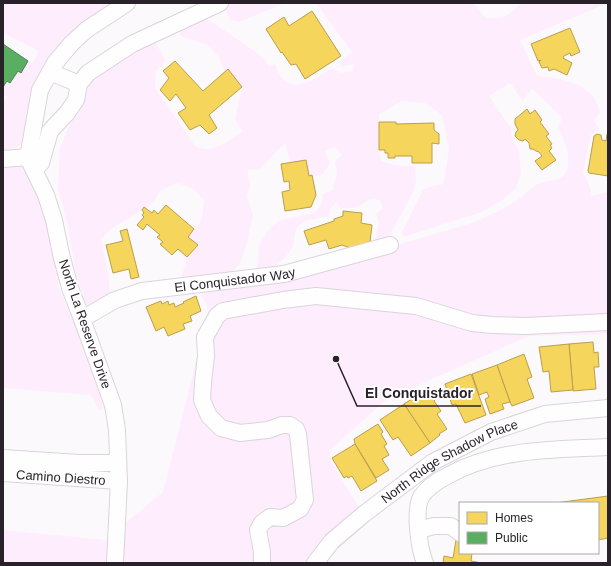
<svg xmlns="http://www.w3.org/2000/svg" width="611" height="566" font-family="Helvetica,sans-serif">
<rect width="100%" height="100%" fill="#fcf9fc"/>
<g fill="#fdedfd">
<path d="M3 3H119L64 45 34 84 28 133 23 145 3 151V102L8 97 3 94V87L7 81 10 83 18 71 21 73 28 61 32 64 39 51 3 33Z"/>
<path d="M231 3H285L239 22 230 20 224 6Z"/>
<path d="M316 3H473L486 18C503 20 509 16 520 3H608L520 40 537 76C558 78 584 81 596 101 598 105 599 109 600 113L594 120 599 129 591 135 583 172 591 190 590 196 608 192V334L529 336 387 399 329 451 331 462 368 522 333 554 327 563H3V530L105 540 163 492 191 382 205 318 209 309 201 294 218 289 268 283 475 222C490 215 505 209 519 199 526 194 533 185 541 183 550 180 561 182 566 172 573 160 564 139 558 128L562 118 532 88 523 101 510 83 489 96 506 121 511 127 512 140 519 150 521 173 516 188 501 201 482 212 403 237 402 232 423 190 429 187 444 184 449 148 442 115 425 103 402 101 379 114V150L381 161 394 165 415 167 416 180 413 192 390 235 375 240 379 223 376 214 383 209 380 200C365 197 367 204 357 207 352 208 346 208 341 208L336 202 332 207 328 216 304 221 296 229 293 247 285 258 272 268 257 270 259 246 267 232 278 221 315 213 321 204 323 194 333 190 337 173 335 161 342 155 335 147 325 151 330 163 322 175 309 176 306 160 290 163 285 143 259 170 247 169 250 185 247 196 253 215 246 247 239 265 228 275 181 280 187 257 197 245 188 237C202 223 202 220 204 200L194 189 178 183 161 190 153 202 142 210 112 228 101 239 108 273 110 294 94 304 86 305 75 270 68 226 58 189 60 148 70 124 84 105 87 91 93 79 153 38 166 61 156 71 155 88 195 146C213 155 228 141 243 131L235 120 242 87 228 70 225 72 218 56 208 45 181 36 180 29 203 16 263 57 269 67 275 64C277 69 280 77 284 80 298 93 319 76 332 68L342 73 353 71 354 64 341 67 339 62 352 52Z"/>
<path d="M18 164 25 170 46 216 59 288 84 348 104 408 99 410 91 395 3 388V166Z"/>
</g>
<g fill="#f6d55c" stroke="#b99f4d">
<path d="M312 11 341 56 305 79 296 64 291 65 282 52 281 53 266 29 284 17 289 26Z"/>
<path d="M570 28 580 52 571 56 570 53 564 56 563 58 572 63 567 75 554 69 549 71 548 67 542 68 539 62 541 60 538 61 531 44Z"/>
<path d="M175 61 203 91 228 69 242 87 209 115 217 128 209 134 200 125 190 130 178 113 186 108 176 94 170 101 160 90 169 78 163 71Z"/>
<path d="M527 109 530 114 535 110 542 120 540 122 549 134 546 136 552 144 550 145 552 148 549 151 556 160 542 170 535 161 542 156 539 152 536 151 533 149H530L529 143 525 139 523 141 519 140 515 136 516 132 518 130 515 124V119Z"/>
<path d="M379 122H396V124L434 123V130L439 134V144L432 143V163H412V156H395V158H388V153H385V150H379Z"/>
<path d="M597 134 601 135 602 140 606 141 607 134H608V176L589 173 588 171 594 136Z"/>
<path d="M306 160 309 176 312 175 316 195 311 207 285 211 282 192 290 190 289 181 284 182 281 164Z"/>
<path d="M166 205 194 229 188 237 198 245 187 257 178 249 172 255 160 244 163 242 157 237 160 235 147 224 143 230 137 225 144 217 142 215 144 213 142 210 144 207 152 213 154 210 158 214Z"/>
<path d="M343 211 362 213 361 223 372 225 370 242 353 249 342 245 329 249 326 240 309 245 304 231 334 221V219L343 216Z"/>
<path d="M127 229 139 277 131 279 129 269 113 273 106 245 123 241 120 231Z"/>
<path d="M196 296 201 311 190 316 192 321 183 324 185 329 168 336 164 327 156 331 146 307 161 301 162 304 168 301 169 305 174 303 175 307 184 303 183 302Z"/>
<path d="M593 342 594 353 598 352 599 367H594L596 389 573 391 569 344Z"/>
<path d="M569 344 573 390 551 392 549 371 543 372 539 347Z"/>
<path d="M524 354 532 377 527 379 534 398 512 406 510 402 497 365Z"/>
<path d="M497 365 510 402 502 404 504 409 490 414 485 399 489 397 487 392 479 395 472 374Z"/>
<path d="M471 374 486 415 465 423 456 404 452 405 445 384Z"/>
<path d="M429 388 436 399 434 401 441 411 437 414 447 429 439 434 440 435 430 443 404 404Z"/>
<path d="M404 404 430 443 411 456 398 437 393 440 380 420Z"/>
<path d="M378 424 383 432 381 434 387 444 384 446 389 455 382 459 389 470 376 478 355 444 354 439Z"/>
<path d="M355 444 377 481 361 491 352 476 348 478 347 476 344 478 332 458Z"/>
<path d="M608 496V538L598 540V503H555Z"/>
<path d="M456 540 460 541V553H472L471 561 482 563H443L444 556 453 558Z"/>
</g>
<path fill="#5aae61" stroke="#4c8451" d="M3 44 28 61 21 73 18 71 10 83 7 81 3 87Z"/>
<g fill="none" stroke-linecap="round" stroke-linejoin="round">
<g stroke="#dad4da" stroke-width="18">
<g id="minor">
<path d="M50 72 79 84"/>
<path d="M3 159 29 157"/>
<path d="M34 170 41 163 50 131 67 113 76 100 79 84 88 73 132 44 220 3"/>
<path id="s1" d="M82 319 115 300 142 291 284 274 390 245"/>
<path d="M3 458 79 463H118"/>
<path id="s2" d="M3 473 119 481"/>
<path d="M419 530 434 526H451L460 533"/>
<path d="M115 563 119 481 117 430 113 405 82 319 70 288 61 254 54 220 46 195 30 162 29 152 40 90 55 63 71 44 86 30 127 3"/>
<path d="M262 563V552L258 530 262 523 270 517 283 518 300 509 305 500 298 434 296 429 290 425H282L268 430 240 433 221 428 209 416 202 400 203 382 206 356 205 337 217 316 223 311 283 300 316 296 416 306 472 323 492 325 526 326 608 322"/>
<path id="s3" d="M315 563 332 541 364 514 433 462 491 432 545 414 608 408"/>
<path d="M425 563C419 548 414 511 421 497 427 488 437 481 447 476 497 448 553 450 608 447"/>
</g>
</g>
<use href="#minor" stroke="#fffeff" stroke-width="16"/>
</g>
<g text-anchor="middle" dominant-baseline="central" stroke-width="4" stroke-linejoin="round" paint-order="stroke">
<g font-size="13" fill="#2a222b" stroke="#fff">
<text stroke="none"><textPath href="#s1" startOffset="160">El Conquistador Way</textPath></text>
<text transform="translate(85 324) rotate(71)">North La Reserve Drive</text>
<text stroke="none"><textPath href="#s3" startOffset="171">North Ridge Shadow Place</textPath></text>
<text stroke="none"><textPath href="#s2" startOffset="58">Camino Diestro</textPath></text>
</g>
</g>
<path fill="none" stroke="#2a222b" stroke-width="1.5" d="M336 359L357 406H481"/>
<circle fill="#2a222b" stroke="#fff" stroke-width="1.5" cx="336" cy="359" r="4"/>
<g font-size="14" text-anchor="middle" font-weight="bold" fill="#2a222b" stroke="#fff" stroke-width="4" stroke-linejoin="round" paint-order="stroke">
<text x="419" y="398">El Conquistador</text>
</g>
<rect width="611" height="566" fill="none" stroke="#2a222b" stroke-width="8"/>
<rect x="459" y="502" width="140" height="52" fill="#ffffff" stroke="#aaa7aa"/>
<rect x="467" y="512" width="20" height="12" fill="#f6d55c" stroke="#aaa7aa"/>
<text x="495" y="522" font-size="12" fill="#2a222b">Homes</text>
<rect x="467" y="532" width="20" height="12" fill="#5aae61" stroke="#aaa7aa"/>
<text x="495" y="542" font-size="12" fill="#2a222b">Public</text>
</svg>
